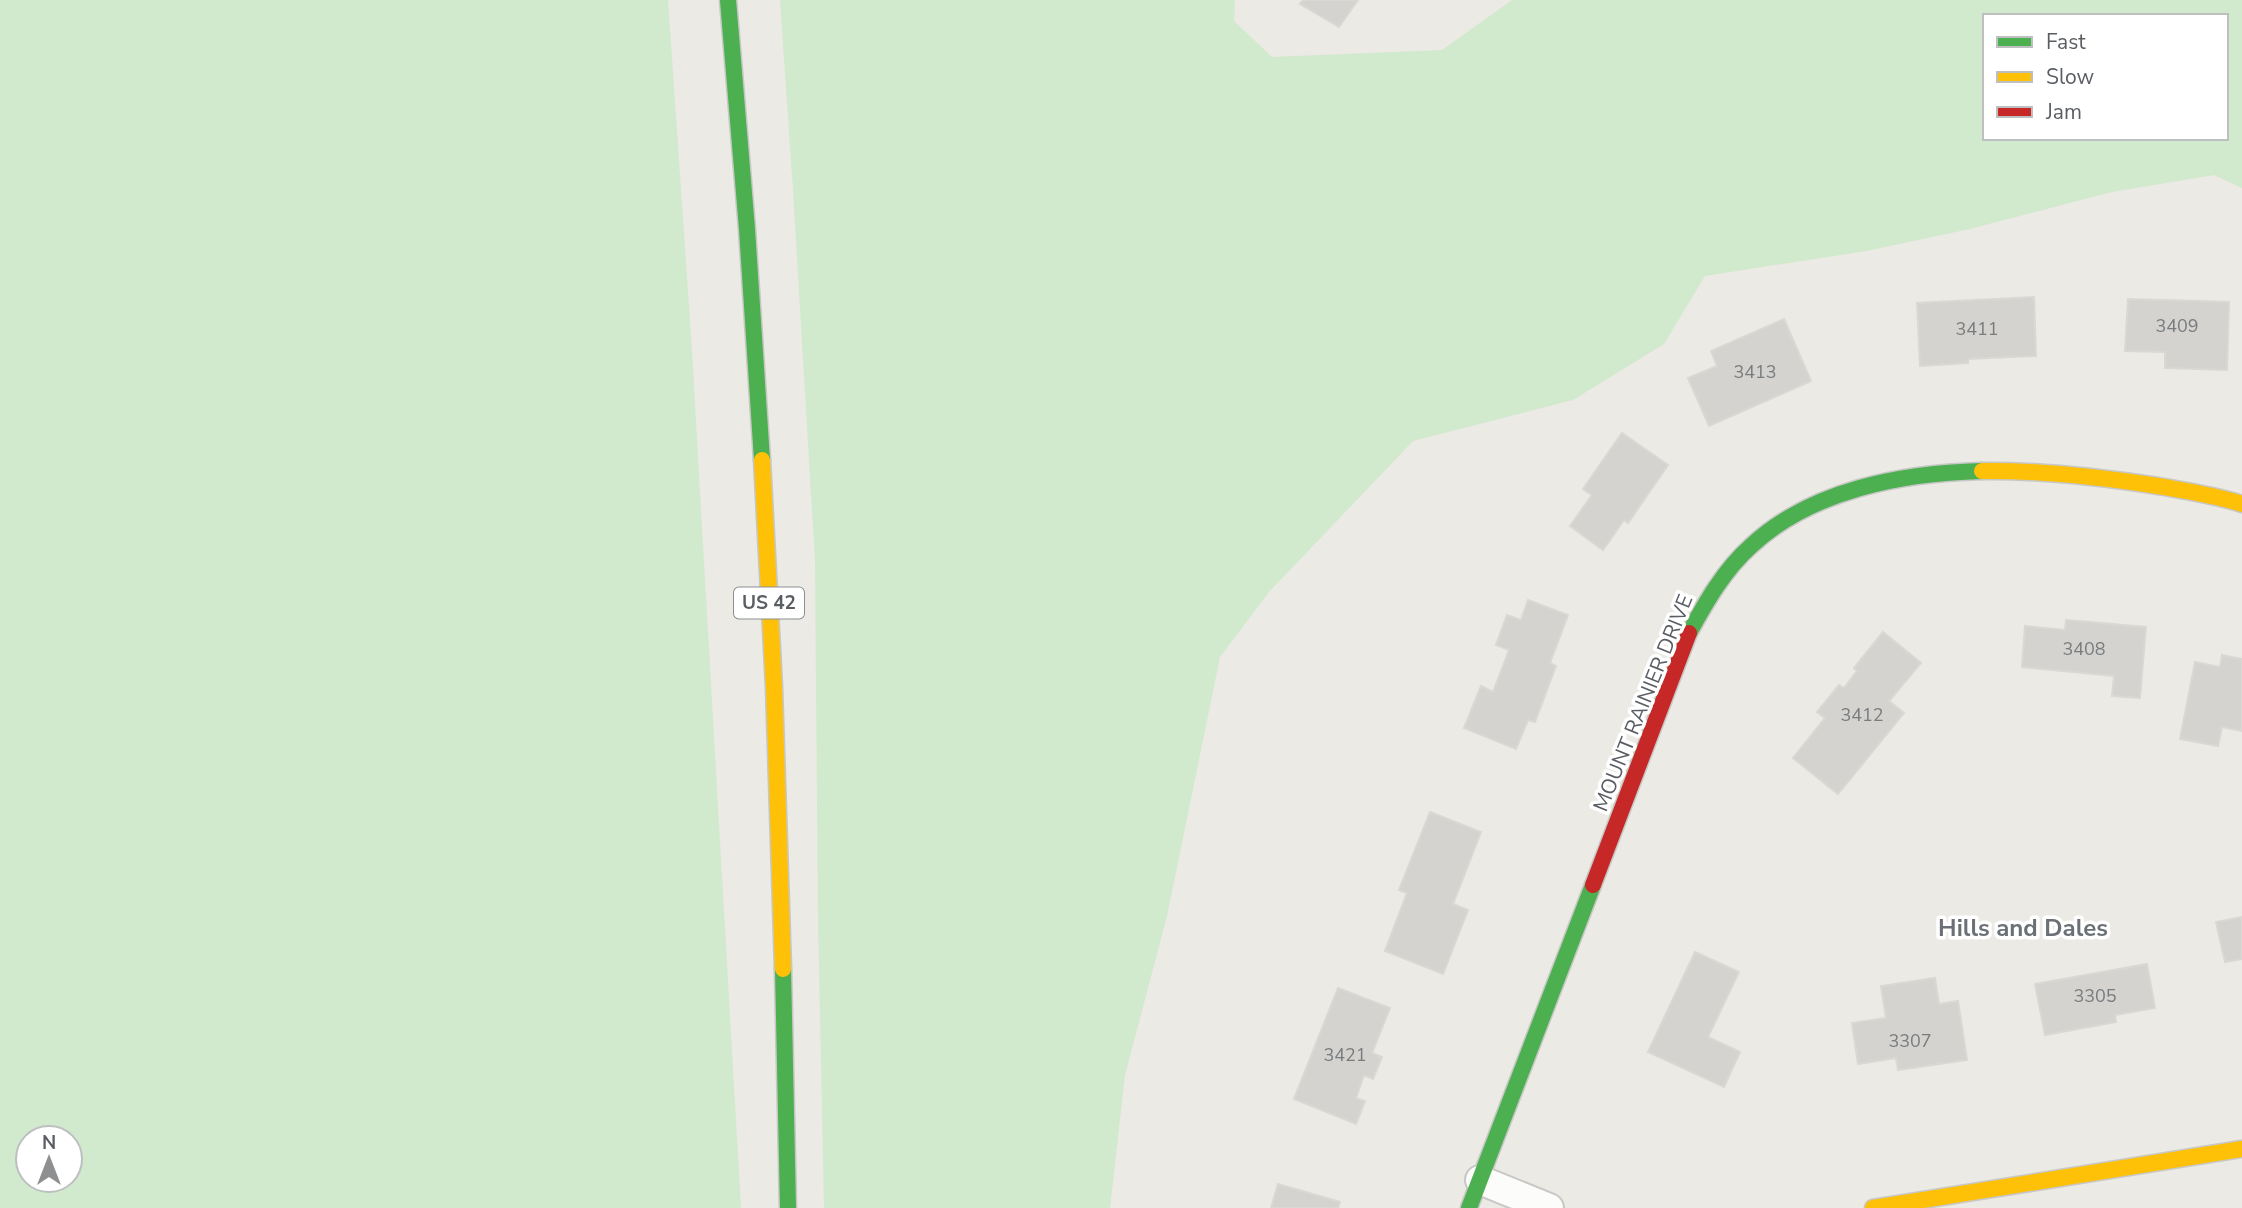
<svg xmlns="http://www.w3.org/2000/svg" width="2242" height="1208" font-family="'Nunito Sans',sans-serif">
<rect width="100%" height="100%" fill="#ebeae4"/>
<g fill="#d1e9cd" fill-rule="evenodd">
<path d="M0 0H668L691 335 741 1208H0ZM28 1138H70V1180H28Z"/>
<path d="M780 0H1235L1234 21 1272 57 1442 50 1512 0H2242V188L2214 175 2112 192 1970 229 1866 251 1705 276 1664 344 1573 400 1413 441 1269 592 1220 657 1167 916 1125 1075 1110 1208H824L818 917 815 561 793 190ZM1985 16H2226V138H1985Z"/>
</g>
<g fill="#d4d3cf" stroke="#dad8d4" stroke-width="2">
<path d="M1303 0H1358L1339 27 1300 4Z"/>
<path d="M2034 297 2036 356 1968 359V363L1920 366 1917 303Z"/>
<path d="M2128 299 2229 302 2227 370 2165 368V352L2125 351Z"/>
<path d="M1784 319 1811 381 1709 426 1688 378 1717 366 1711 351Z"/>
<path d="M1622 433 1668 465 1628 523 1624 520 1603 550 1570 526 1592 495 1583 489Z"/>
<path d="M1528 600 1568 615 1550 663 1556 666 1535 722 1528 720 1516 749 1464 728 1481 686 1493 692 1509 650 1496 645 1507 615 1521 620Z"/>
<path d="M2066 620 2146 627 2140 698 2112 696 2114 676 2022 667 2025 626 2065 630Z"/>
<path d="M1883 632 1921 663 1889 701 1904 713 1838 794 1793 758 1825 718 1817 712 1839 685 1844 688 1857 671 1854 668Z"/>
<path d="M2222 655 2242 659V731L2222 727 2218 746 2180 739 2195 662 2220 667Z"/>
<path d="M1430 812 1481 832 1453 904 1468 910 1443 974 1385 951 1407 893 1399 890Z"/>
<path d="M2242 917V959L2225 962 2216 922Z"/>
<path d="M1695 952 1739 972 1708 1037 1740 1052 1724 1087 1648 1052Z"/>
<path d="M2147 964 2155 1008 2115 1015 2116 1022 2045 1035 2035 984Z"/>
<path d="M1935 978 1939 1004 1958 1001 1967 1060 1898 1070 1896 1058 1858 1064 1852 1023 1886 1018 1881 986Z"/>
<path d="M1338 988 1390 1008 1372 1053 1382 1057 1373 1079 1364 1075 1356 1098 1365 1101 1356 1124 1294 1099Z"/>
<path d="M1278 1184 1340 1202 1338 1208H1271Z"/>
</g>
<g fill="none" stroke-linecap="round" stroke-linejoin="round">
<g stroke="#c7c7c5" stroke-width="32">
<path id="street" d="M1480 1180 1549 1208"/>
</g>
<g stroke="#c7c8c6" stroke-width="19">
<g id="fast">
<path d="M728 0 747 229 762 460"/>
<path d="M1689 633C1706 602 1724 570 1751 546 1811 490 1902 473 1982 471"/>
<path d="M783 969 788 1208"/>
<path d="M1469 1208 1593 885"/>
</g>
</g>
<g stroke="#c7c8c6" stroke-width="19">
<g id="slow">
<path d="M762 460 774 687 783 969"/>
<path d="M1982 471C2041 470 2099 477 2158 486 2186 491 2215 495 2242 504"/>
<path d="M1873 1208 2242 1149"/>
</g>
</g>
<g stroke="#c7c8c6" stroke-width="19">
<path id="jam" d="M1593 885 1689 633"/>
</g>
<use href="#street" stroke="#fcfcfb" stroke-width="28"/>
<use href="#fast" stroke="#4caf50" stroke-width="16"/>
<use href="#slow" stroke="#ffc107" stroke-width="16"/>
<use href="#jam" stroke="#c62828" stroke-width="16"/>
</g>
<g text-anchor="middle" dominant-baseline="central" stroke-width="7" stroke-linejoin="round" paint-order="stroke">
<g font-size="18" fill="#797c7e">
<text x="2177" y="326">3409</text>
<text x="1977" y="329">3411</text>
<text x="1755" y="372">3413</text>
<text x="2084" y="649">3408</text>
<text x="1862" y="715">3412</text>
<text x="2095" y="996">3305</text>
<text x="1910" y="1041">3307</text>
<text x="1345" y="1055">3421</text>
</g>
<rect fill="#fff" stroke="#8c8e92" stroke-width="2" x="734" y="587.5" width="70" height="31" rx="5"/>
<g font-size="19" font-weight="bold" fill="#5a5e63">
<text x="769" y="603">US 42</text>
</g>
<g font-size="21" fill="#5a5e63" stroke="#fff">
<text transform="translate(1643 703) rotate(-68)">MOUNT RAINIER DRIVE</text>
</g>
<g font-size="24" font-weight="bold" fill="#6a7075" stroke="#fff">
<text x="2023" y="928">Hills and Dales</text>
</g>
</g>
<rect x="1983" y="14" width="245" height="126" fill="#ffffff" stroke="#bdbfc1" stroke-width="2"/>
<rect x="1997" y="37" width="35" height="10" fill="#4caf50" stroke="#bdbfc1" stroke-width="2"/>
<text x="2046" y="49" font-size="21" fill="#5a5e63">Fast</text>
<rect x="1997" y="72" width="35" height="10" fill="#ffc107" stroke="#bdbfc1" stroke-width="2"/>
<text x="2046" y="84" font-size="21" fill="#5a5e63">Slow</text>
<rect x="1997" y="107" width="35" height="10" fill="#c62828" stroke="#bdbfc1" stroke-width="2"/>
<text x="2046" y="119" font-size="21" fill="#5a5e63">Jam</text>
<g transform="translate(49 1159)"><circle r="33" fill="#ffffff" stroke="#bdbfc1" stroke-width="2"/>
<path d="M0-5L12 26L0 18L-12 26Z" fill="#8d8f90"/>
<text y="-10" font-size="19" font-weight="bold" text-anchor="middle" fill="#5a5e63">N</text>
</g>
</svg>
